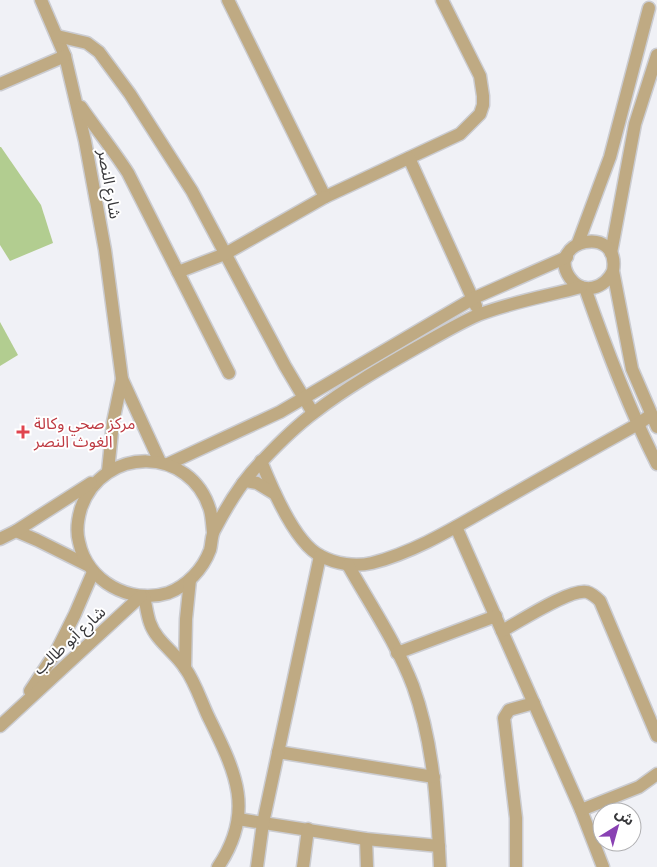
<svg xmlns="http://www.w3.org/2000/svg" width="657" height="867" font-family="Karla,'Noto Sans Arabic',sans-serif">
<style>
.green{fill:#b2cd90}
.lines{fill:none;stroke-linecap:round;stroke-linejoin:round}
.minor-casing{stroke:#cbccd1;stroke-width:15}
.minor{stroke:#bfaa83;stroke-width:12}
.health-dot{fill:#e0444e;stroke:#fff;stroke-width:2}
.labels{text-anchor:middle;stroke-width:4;stroke-linejoin:round;paint-order:stroke}
.street-label{font-size:16px;fill:#38383b;stroke:#fff}
.health-label{font-size:16px;fill:#be3a42;stroke:#fff;text-anchor:start}
</style>
<rect width="100%" height="100%" fill="#f0f1f6"/>
<g class="green">
<polygon points="0,147 1,147 41,205 53,243 10,261 0,245"/>
<polygon points="0,322 18,355 0,366"/>
</g>
<g class="lines">
<defs>
<g id="minor">
<polyline points="41,0 65,56 85,141 105,250 122,379 160,462"/>
<polyline points="228,0 325,197 460,134 480,114 483,105 483,96 480,76 442,0"/>
<polyline points="57,36 87,43 99,52 130,94 192,191 285,366 313,413"/>
<polyline points="0,84 65,56"/>
<path d="M81,107C97,130 113,150 128,173L229,373"/>
<polyline points="409,158 476,306"/>
<polyline points="578,243 610,157 649,8"/>
<polyline points="611,253 635,124 657,55"/>
<path d="M613,271C605,288 583,296 570,278C544,241 621,222 613,271L632,369L657,427"/>
<polyline points="178,272 225,254 325,197"/>
<path d="M585,288C606,348 628,407 657,464"/>
<path d="M261,461C271,486 295,544 321,556C336,564 355,567 372,563C416,552 457,526 496,504C543,477 591,450 638,424L651,415"/>
<polyline points="168,464 280,412 474,298 567,257"/>
<polyline points="108,471 113,422 122,379"/>
<polyline points="243,483 246,481 257,483 275,494"/>
<polyline points="456,527 581,810 603,867"/>
<polyline points="16,531 37,540 87,565"/>
<path d="M213,532C212,525 212,517 210,510C191,446 103,445 81,508C78,518 76,531 79,542C87,581 130,605 168,593C187,586 203,569 210,550C212,543 211,535 215,529C228,504 243,479 263,460C279,443 296,426 315,412C346,388 381,368 416,348C436,337 457,324 478,315C511,302 547,296 581,287"/>
<polyline points="0,539 16,531 91,483"/>
<path d="M348,565C370,604 397,644 413,686C434,744 437,806 440,867"/>
<path d="M144,596C146,605 147,615 150,623C156,641 175,652 185,668C195,682 201,701 208,716C235,771 256,811 218,867"/>
<path d="M502,631C519,622 570,588 587,592C593,594 596,597 600,601L657,736"/>
<polyline points="397,653 496,616"/>
<polyline points="185,668 186,619 190,580"/>
<polyline points="30,691 56,652 75,614 93,572"/>
<polyline points="0,726 141,596"/>
<polyline points="278,752 434,777"/>
<polyline points="581,810 639,787 657,774"/>
<polyline points="238,819 366,839 439,846"/>
<polyline points="366,839 367,867"/>
<polyline points="257,867 263,823 320,556"/>
<polyline points="303,867 308,829"/>
<polyline points="516,867 516,818 504,718 509,710 534,703"/>
</g>
</defs>
<use href="#minor" class="minor-casing"/>
<use href="#minor" class="minor"/>
</g>
<path class="health-dot" d="M20.5 424.5h5v5h5v5h-5v5h-5v-5h-5v-5h5z"/>
<g class="labels">
<g class="street-label">
<text transform="translate(110 184) rotate(80)" y="6">شارع النصر</text>
<text transform="translate(69 640) rotate(-43)" y="6">شارع أبو طالب</text>
</g>
<g class="health-label">
<text x="34" y="429">مركز صحي وكالة<tspan x="34" dy="18">الغوث النصر</tspan></text>
</g>
</g>
<g transform="translate(617 827) rotate(37)"><circle r="24" fill="#ffffff" stroke="#afafb1"/>
<path d="M0-4L9 19L0 12L-9 19Z" fill="#8941b3"/>
<text y="-8" font-size="14" font-weight="bold" text-anchor="middle" fill="#38383b">ش</text>
</g>
</svg>
